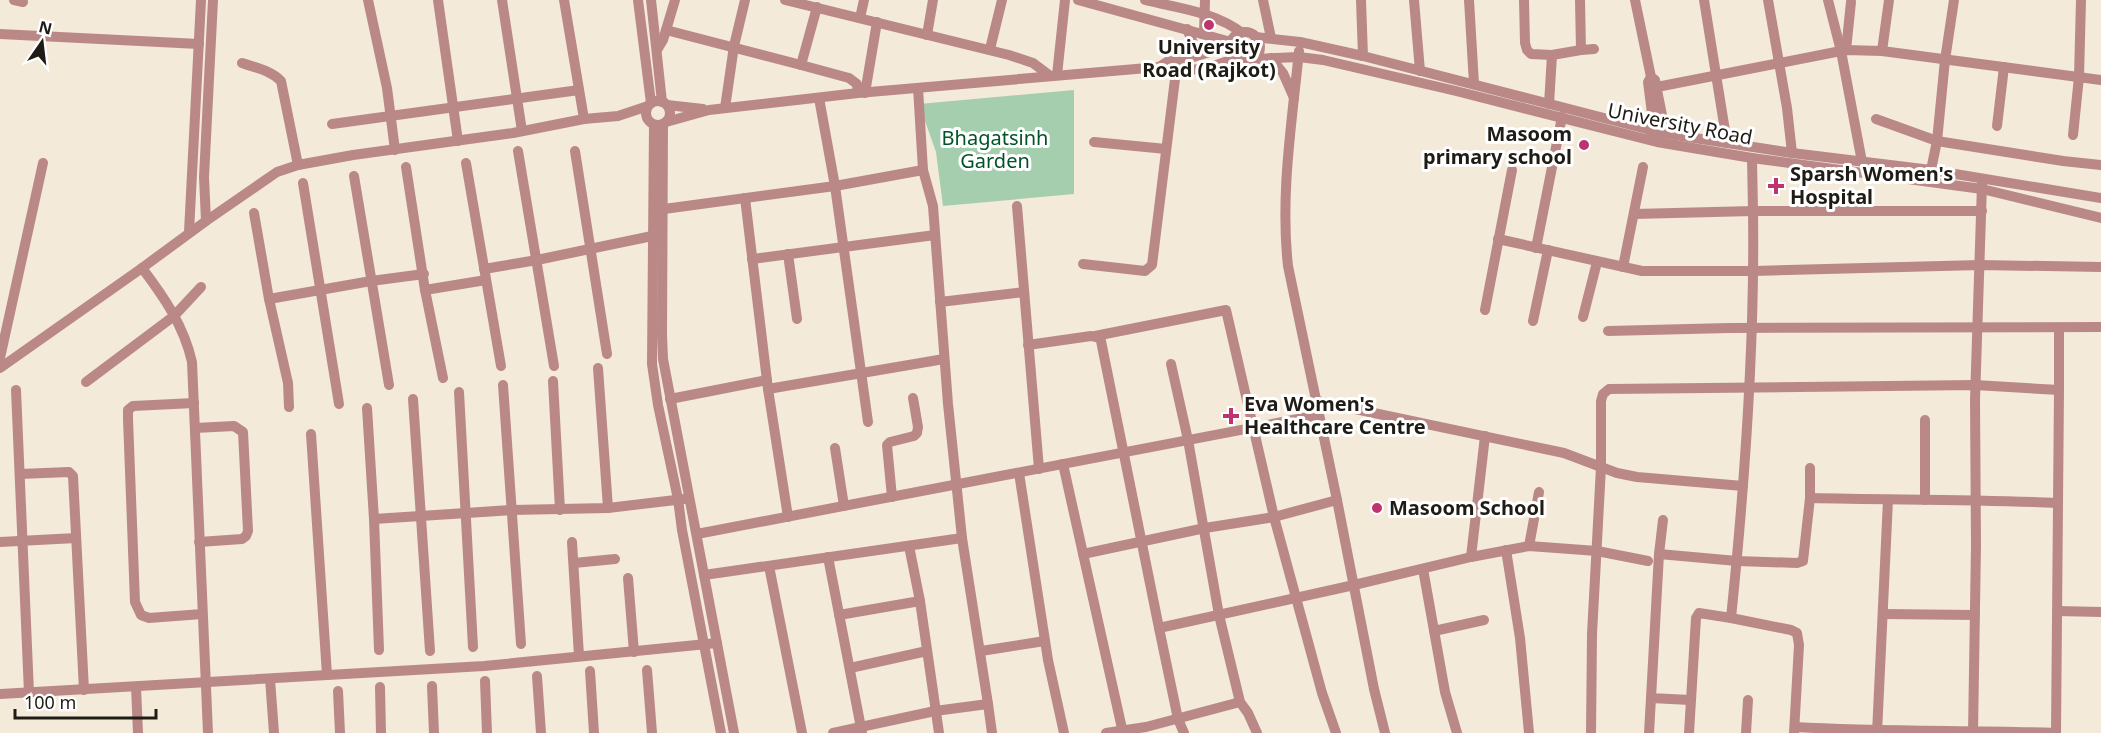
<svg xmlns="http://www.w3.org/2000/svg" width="2101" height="733" font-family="'Noto Sans',sans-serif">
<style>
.green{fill:#a4ceae}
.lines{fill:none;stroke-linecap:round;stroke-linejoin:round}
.minor{stroke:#ba8987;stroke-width:10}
.poi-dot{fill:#be346e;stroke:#fff;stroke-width:2}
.labels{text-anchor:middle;stroke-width:6;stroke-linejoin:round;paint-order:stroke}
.poi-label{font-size:20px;font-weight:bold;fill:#1f1c16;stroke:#fff;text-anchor:start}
.street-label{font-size:20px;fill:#1f1c16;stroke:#fff}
.park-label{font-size:20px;fill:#005326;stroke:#fff}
</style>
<rect width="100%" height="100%" fill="#f4eada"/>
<polygon class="green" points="1074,90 1074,194 943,206 936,152 919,104"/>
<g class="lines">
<g class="minor">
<polyline points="14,0 23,2"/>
<polyline points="368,0 387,88 395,150"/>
<polyline points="438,0 458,141"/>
<polyline points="502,0 522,131"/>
<polyline points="564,0 584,119"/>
<polyline points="638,0 651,103"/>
<polyline points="651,0 662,102"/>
<polyline points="785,0 1009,55 1033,63 1049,75"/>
<polyline points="1078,0 1231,42"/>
<path d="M1145,0C1177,8 1216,12 1242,33"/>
<polyline points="1263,0 1271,38"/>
<polyline points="1361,0 1363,56"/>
<polyline points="1414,0 1420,71"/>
<polyline points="1469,0 1474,84"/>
<polyline points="1524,0 1525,43 1527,50 1531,54 1552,55 1581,50"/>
<polyline points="1580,0 1581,50 1594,49"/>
<polyline points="1635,0 1651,77 1655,80 1662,115 1661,139"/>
<polyline points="1704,0 1727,143"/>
<polyline points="1768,0 1787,108 1792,153"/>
<polyline points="1828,0 1841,51 1862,162"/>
<polyline points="860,18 864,0"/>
<polyline points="1187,29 1193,43 1190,58"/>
<polyline points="666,30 801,65 817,7"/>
<circle cx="1245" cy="47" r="15"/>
<polyline points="1204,33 1205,0"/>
<polyline points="0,34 199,44"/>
<polyline points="927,35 933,0"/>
<polyline points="1255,37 1300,42 1363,56 1662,133 1792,153 1931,170 2101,198"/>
<polyline points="990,49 1002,0"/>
<polyline points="657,50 663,40 675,0"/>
<polyline points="1846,50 1851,2"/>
<path d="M1299,51C1292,122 1280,195 1288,266L1337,500L1374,689L1385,733"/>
<polyline points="1882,51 1889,0"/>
<polyline points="1271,58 1283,73 1294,98"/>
<polyline points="1254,59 1299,57 1323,60 1456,91 1657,142 1752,158 1982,189 2101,218"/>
<path d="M242,63C256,68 270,70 281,81L298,165"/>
<polyline points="801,65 849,78 857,84 858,93"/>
<polyline points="1159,67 1167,62 1190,58 1230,46"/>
<polyline points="1057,75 1065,0"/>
<polyline points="1651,77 1648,82 1653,121 1651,136"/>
<polyline points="1657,87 1846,50 1882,51 2101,80"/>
<polyline points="918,88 923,170"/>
<polyline points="865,93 877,22"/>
<polyline points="819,98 835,186 868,422"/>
<circle cx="658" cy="113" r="12"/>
<polyline points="1549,104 1552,55"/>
<polyline points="667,105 703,109"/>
<polyline points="725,108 734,46 745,0"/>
<polyline points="1876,119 1937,141 2063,161 2101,165"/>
<path d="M666,122L709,110L858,93L1159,67C1182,74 1212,69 1234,58"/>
<polyline points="332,124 579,90"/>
<polyline points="663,124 662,335 663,359 734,733"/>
<polyline points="654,125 652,364 658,405 678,499 682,530 721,733"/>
<polyline points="1997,126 2004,67"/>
<polyline points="2073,135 2079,77 2081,0"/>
<polyline points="1094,142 1166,149"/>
<polyline points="518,151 554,366"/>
<polyline points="575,151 607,354"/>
<polyline points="466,163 501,366"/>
<polyline points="406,167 425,290 443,378"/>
<polyline points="1931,170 1937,141 1945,60 1954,0"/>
<polyline points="354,176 389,385"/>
<polyline points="303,183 339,404"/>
<polyline points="745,198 768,389 788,517"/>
<polyline points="1017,206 1039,469"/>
<polyline points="664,209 835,186 923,170 933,206 948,404 962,538 988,704"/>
<polyline points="254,213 269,299 288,383 289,407"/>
<polyline points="1634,214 1753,211 1752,158"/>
<polyline points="206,221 204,177 213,0"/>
<polyline points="189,232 201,0"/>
<polyline points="1498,239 1642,271 1754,271 1980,265 2101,267"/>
<polyline points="1536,248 1562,117"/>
<polyline points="788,254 797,319"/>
<polyline points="752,259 935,235"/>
<polyline points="1083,264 1145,271 1152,265 1176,71"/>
<polyline points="1623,267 1643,167"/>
<path d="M142,268C164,297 184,326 192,362L208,733"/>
<polyline points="484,269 537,260 657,235"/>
<polyline points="425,290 486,280"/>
<polyline points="269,299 371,281 424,274"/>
<polyline points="940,302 1024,292"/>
<polyline points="1485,310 1512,170"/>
<polyline points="1583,317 1597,262"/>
<polyline points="1533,321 1548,250"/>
<polyline points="1608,331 1729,328 2101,327"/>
<polyline points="1095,336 1226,310 1274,517 1322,693 1336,733"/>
<polyline points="1028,345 1091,336 1099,338 1101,341 1159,628 1178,719 1184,733"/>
<polyline points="0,358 43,163"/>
<polyline points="1171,364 1188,440 1219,615 1240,702 1248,713 1257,733"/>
<polyline points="0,368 142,268 206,221 277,172 298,165 353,155 513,133 584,119 618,116 648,106"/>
<polyline points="598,368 608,508"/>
<polyline points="553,381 560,510"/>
<polyline points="86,382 174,316 201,287"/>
<polyline points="503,385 521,644"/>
<polyline points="768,389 944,359"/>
<polyline points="16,390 29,693"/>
<polyline points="459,392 473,647"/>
<polyline points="413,399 430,651"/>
<polyline points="670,399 767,380"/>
<polyline points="1317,401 1564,453 1617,473 1637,477 1743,486"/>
<polyline points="194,403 133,406 128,410 128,419 135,602 141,615 149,618 202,614"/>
<polyline points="367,408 374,519 379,650"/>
<polyline points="1925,420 1925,500"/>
<polyline points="195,428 234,426 243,432 248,531 246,536 242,539 199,542"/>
<polyline points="311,434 327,675"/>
<polyline points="835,448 844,506"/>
<polyline points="1063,464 1123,733"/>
<polyline points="1019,473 1048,660 1064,733"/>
<polyline points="20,474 69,472 73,476 84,690"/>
<polyline points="892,497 887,445 890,442 914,436 917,433 918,427 913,398"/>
<path d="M1810,498C1893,500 1975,499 2058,503"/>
<polyline points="374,519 512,510 608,508 684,499"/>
<polyline points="1663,520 1659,554 1651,698 1690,700"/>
<polyline points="697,534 1319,415"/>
<polyline points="0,542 76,538"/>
<polyline points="572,542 579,656"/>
<polyline points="909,546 920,601 939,733"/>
<polyline points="1529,546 1539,492"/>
<polyline points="1506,550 1520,638 1529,733"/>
<polyline points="1083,554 1205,528 1274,517 1337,500"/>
<polyline points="1659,554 1737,561 1797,563 1803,561 1810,498 1810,468"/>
<polyline points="828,557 862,733"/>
<polyline points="1471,557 1485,436"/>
<polyline points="574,563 615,559"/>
<polyline points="769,566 802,733"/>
<polyline points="1423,569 1445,692 1457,733"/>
<polyline points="704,575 962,538"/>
<polyline points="628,578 634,652"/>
<polyline points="2057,611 2101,612"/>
<polyline points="1883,614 1975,615"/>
<polyline points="839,615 920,601"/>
<polyline points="1731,618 1791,630 1797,633 1799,645 1794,733"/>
<polyline points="1159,628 1354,585 1471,557 1529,546 1597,551 1648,561"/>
<polyline points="1434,631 1484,620"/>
<polyline points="981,651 1045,641"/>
<polyline points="850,668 927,651"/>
<polyline points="647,670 652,733"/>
<polyline points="590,671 594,733"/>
<polyline points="537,676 541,733"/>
<polyline points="270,679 274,733"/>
<polyline points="485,681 487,733"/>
<polyline points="432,686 434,733"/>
<polyline points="136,687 138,733"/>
<polyline points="380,687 381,733"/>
<polyline points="338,691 340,733"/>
<polyline points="0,694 484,666 717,643"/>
<path d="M1795,727C1882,732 1969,730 2056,733L2059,390"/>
<polyline points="833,733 935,711 988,704 992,733"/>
<polyline points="1106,733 1146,727 1240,702"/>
<polyline points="1591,733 1592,634 1601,467 1601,401 1603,394 1609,389 1975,385 2059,390 2059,328"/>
<polyline points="1649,733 1651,698"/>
<path d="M1689,733L1696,618L1699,613L1731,618C1745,482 1755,347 1753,211H1982"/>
<polyline points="1746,733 1748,700"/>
<polyline points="1877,733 1888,500"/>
<polyline points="1973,733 1976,545 1975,400 1982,184"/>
</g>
</g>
<g class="poi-dot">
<circle cx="1209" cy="25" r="6"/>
<circle cx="1584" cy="145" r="6"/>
<path d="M1773 177h6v6h6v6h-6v6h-6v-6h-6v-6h6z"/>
<path d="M1228 407h6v6h6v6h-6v6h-6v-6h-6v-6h6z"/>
<circle cx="1377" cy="508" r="6"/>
</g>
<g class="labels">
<g class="poi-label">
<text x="1209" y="54" text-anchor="middle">University<tspan x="1209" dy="23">Road (Rajkot)</tspan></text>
<text x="1572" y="141" text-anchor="end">Masoom<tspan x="1572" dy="23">primary school</tspan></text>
<text x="1790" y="181">Sparsh Women's<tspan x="1790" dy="23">Hospital</tspan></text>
<text x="1244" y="411">Eva Women's<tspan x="1244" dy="23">Healthcare Centre</tspan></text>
<text x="1389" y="515">Masoom School</text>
</g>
<g class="street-label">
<text transform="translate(1680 124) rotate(11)" y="7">University Road</text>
</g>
<g class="park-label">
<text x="995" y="145">Bhagatsinh<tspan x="995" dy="23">Garden</tspan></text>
</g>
</g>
<g transform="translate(42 42) rotate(14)" stroke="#ffffff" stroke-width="4.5" paint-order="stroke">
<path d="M0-4.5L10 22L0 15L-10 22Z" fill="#1f1c16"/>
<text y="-9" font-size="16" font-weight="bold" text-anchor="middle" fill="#1f1c16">N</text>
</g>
<path d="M15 709v9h141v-9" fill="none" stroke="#1f1c16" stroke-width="3"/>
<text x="24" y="709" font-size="18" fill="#1f1c16" stroke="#ffffff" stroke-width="4.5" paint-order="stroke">100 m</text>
</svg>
